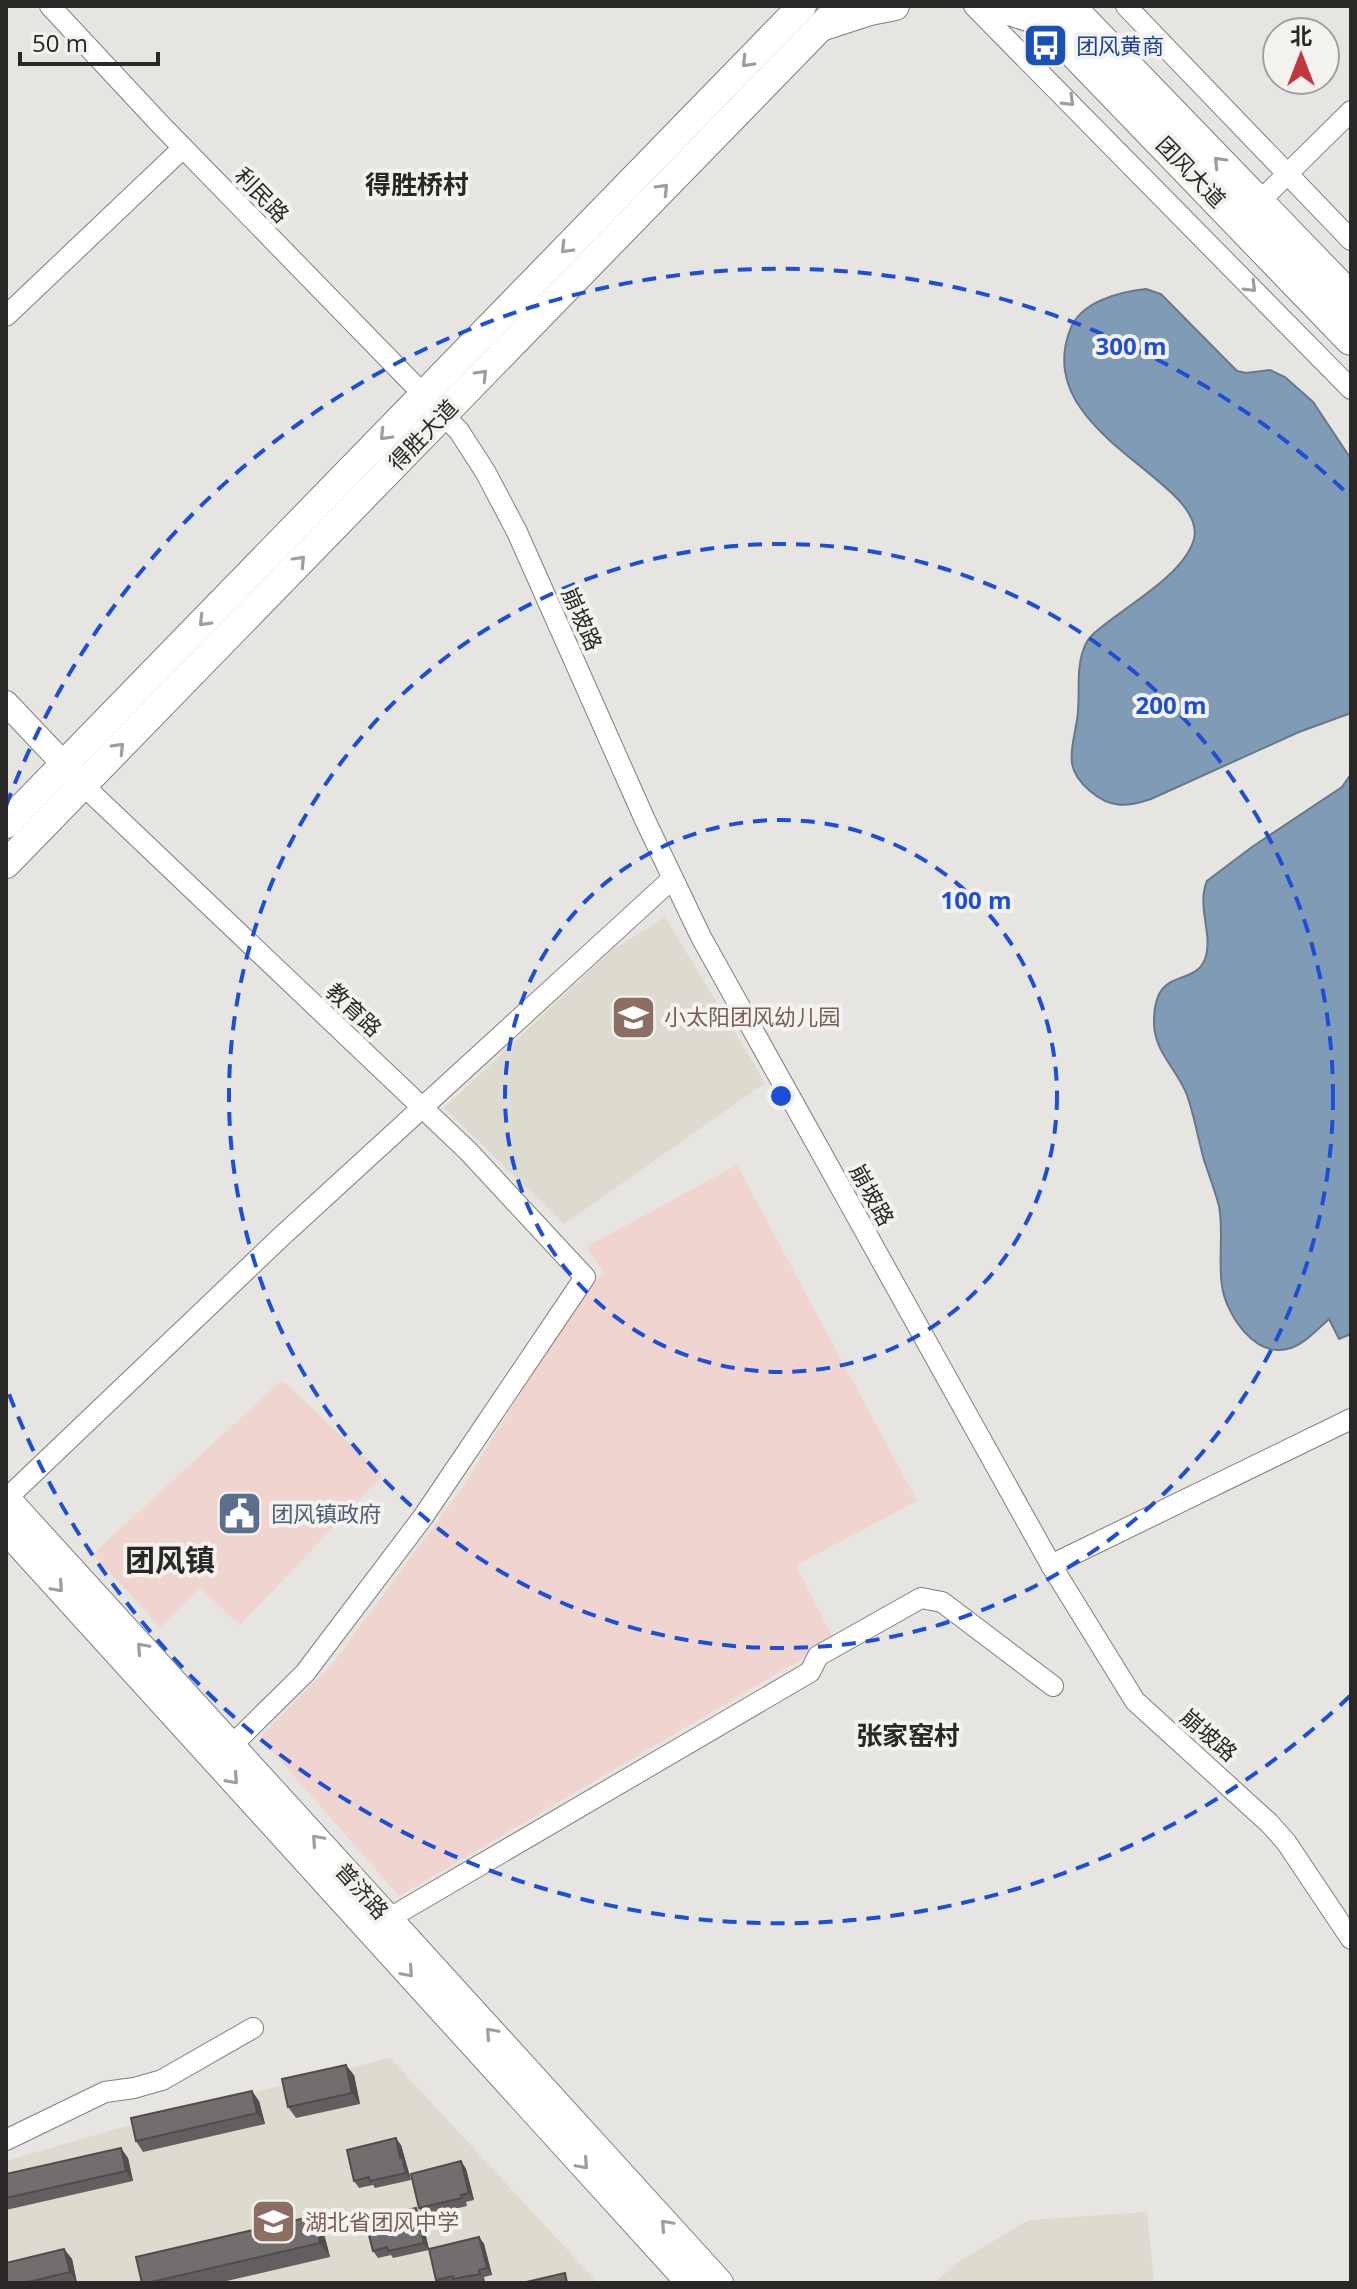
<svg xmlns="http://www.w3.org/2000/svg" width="1357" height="2289" font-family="'Open Sans','Noto Sans SC',sans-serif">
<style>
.commercial{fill:#efd4d0}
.built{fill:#dddad0}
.water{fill:#809bb5;stroke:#66788a;stroke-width:2}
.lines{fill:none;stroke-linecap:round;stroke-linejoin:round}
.minor-casing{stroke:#807f7b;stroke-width:22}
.tertiary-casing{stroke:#807f7b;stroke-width:26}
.secondary-casing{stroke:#807f7b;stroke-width:30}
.primary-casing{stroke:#807f7b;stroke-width:34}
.minor{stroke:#fff;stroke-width:20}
.tertiary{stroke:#fff;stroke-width:24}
.secondary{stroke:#fff;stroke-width:28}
.primary{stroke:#fff;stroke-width:32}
.wall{fill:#625f5e}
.shaded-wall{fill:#504d4c}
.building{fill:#726e6d;stroke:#504d4c;stroke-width:2}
.oneway{stroke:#9f9e9e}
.ring{fill:none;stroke:#1d4ed8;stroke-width:4;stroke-dasharray:14 10}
.labels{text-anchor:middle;stroke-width:8;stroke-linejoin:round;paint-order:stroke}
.transit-label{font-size:22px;fill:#164399;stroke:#f3f2ef;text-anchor:start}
.street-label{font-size:22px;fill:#292827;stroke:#f3f2ef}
.education-label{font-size:22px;fill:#785e54;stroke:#f3f2ef;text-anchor:start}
.service-label{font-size:22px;fill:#4e5e75;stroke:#f3f2ef;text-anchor:start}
.quarter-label{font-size:26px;font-weight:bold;fill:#292827;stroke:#f3f2ef}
.district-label{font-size:30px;font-weight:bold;fill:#292827;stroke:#f3f2ef}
.centre{fill:#1d4ed8;stroke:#f3f2ef;stroke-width:4}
.ring-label{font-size:24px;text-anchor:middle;font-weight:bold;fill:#1d4ed8;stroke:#f3f2ef;stroke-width:8;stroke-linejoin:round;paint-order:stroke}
</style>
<rect width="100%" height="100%" fill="#e6e5e1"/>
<g class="commercial">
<polygon points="737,1165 917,1501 796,1565 834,1640 399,1896 260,1737 334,1662 462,1488 586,1287 604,1273 586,1247"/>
<polygon points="282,1380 383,1475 240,1625 200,1588 160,1627 93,1554"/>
</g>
<g class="built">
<polygon points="665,917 765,1083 564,1224 444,1108 612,950"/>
<polygon points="390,2058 598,2283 6,2283 6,2161 147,2120"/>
<polygon points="1147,2212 1154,2283 934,2283 958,2262 1029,2220"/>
</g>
<g class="water">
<path d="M1146,289L1161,294L1237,371L1246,373L1270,370L1285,377L1313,402L1351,459V713L1299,732L1151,799C1127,807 1111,809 1090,791C1063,768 1072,751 1077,720C1081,696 1075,671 1084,648C1088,636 1099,629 1108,622C1135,601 1185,572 1194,539C1208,480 1030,434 1070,330C1080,302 1118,292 1146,289Z"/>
<path d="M1351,774V1334L1339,1339L1329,1319C1318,1329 1305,1343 1291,1348C1255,1360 1226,1314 1222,1286C1218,1259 1224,1232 1219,1206C1215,1191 1209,1175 1204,1160C1198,1138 1194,1115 1187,1095C1177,1069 1155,1053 1154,1024C1153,964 1193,989 1205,959C1214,936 1196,907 1207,881L1252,847L1342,787Z"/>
</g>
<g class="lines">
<defs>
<g id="minor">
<polyline points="50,6 160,124 459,431 486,473 517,532 645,820 701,937 1051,1565 1135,1701 1269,1823 1286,1842 1351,1939"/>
<polyline points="974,6 1351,389"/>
<polyline points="1126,6 1351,240"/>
<polyline points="1258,203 1351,111"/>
<polyline points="6,316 183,148"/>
<polyline points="83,785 468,1151 585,1277 423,1517 305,1673 231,1746"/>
<polyline points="6,1499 283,1235 672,879"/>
<polyline points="1051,1565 1351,1419"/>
<polyline points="388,1919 810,1672 818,1656 921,1598 942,1602 1053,1686"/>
<polyline points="6,2140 105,2092 134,2088 162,2080 253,2028"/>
</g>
<polyline id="tertiary" points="6,703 76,777"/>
<g id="secondary">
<polyline points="982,6 1013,12 1048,24"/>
<polyline points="824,26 870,11 895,6"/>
<polyline points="6,824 802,6"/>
<polyline points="6,864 841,6"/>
<polyline points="6,1499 719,2283"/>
<polyline points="6,1529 691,2283"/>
</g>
<g id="primary">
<polyline points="1030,6 1351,339"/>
<polyline points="1068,6 1351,299"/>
</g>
</defs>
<use href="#minor" class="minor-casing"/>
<use href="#tertiary" class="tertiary-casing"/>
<use href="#secondary" class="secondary-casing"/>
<use href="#primary" class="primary-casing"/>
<use href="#minor" class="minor"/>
<use href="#tertiary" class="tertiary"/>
<use href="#secondary" class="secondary"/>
<use href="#primary" class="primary"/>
</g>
<g class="wall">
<polygon points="354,2075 360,2104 296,2118 288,2107"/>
<polygon points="259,2101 265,2124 143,2152 136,2141"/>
<polygon points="401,2145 411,2180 375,2188 373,2185 359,2188 354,2181"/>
<polygon points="128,2158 133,2181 6,2210 6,2174"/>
<polygon points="461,2161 466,2169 474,2200 466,2202 467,2206 424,2216 419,2208"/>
<polygon points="416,2208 421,2215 429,2249 479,2237 484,2244 492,2275 484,2277 485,2281 475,2283 438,2283 436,2280 429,2250 393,2258 391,2255 378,2258 373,2251"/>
<polygon points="323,2230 330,2257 218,2283 142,2283"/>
<polygon points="64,2249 72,2259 77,2283 6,2283"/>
</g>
<g class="shaded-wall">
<polygon points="346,2065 354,2075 360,2104 352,2093"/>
<polygon points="252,2091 259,2101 265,2124 257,2113"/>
<polygon points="396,2138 401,2145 411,2180 406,2173 400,2158"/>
<polygon points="121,2148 128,2158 133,2181 126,2171"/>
<polygon points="461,2161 466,2169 474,2200 469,2193"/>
<polygon points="416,2208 421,2215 429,2250 424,2243"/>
<polygon points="314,2216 323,2230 330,2257 320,2243"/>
<polygon points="479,2237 484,2244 492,2275 487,2268"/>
<polygon points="64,2249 72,2259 77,2283 70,2272"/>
</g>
<g class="building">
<polygon points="346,2065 352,2093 288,2107 282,2079"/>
<polygon points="252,2091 257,2113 136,2141 131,2118"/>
<polygon points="396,2138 400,2158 402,2157 406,2173 370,2181 369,2177 354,2181 347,2150"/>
<polygon points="121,2148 126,2171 6,2198 6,2174"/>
<polygon points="461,2161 469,2193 461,2195 462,2198 419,2208 411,2174"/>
<polygon points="416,2208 424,2243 388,2251 387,2247 373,2251 365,2220"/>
<polygon points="314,2216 320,2243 147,2283 142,2283 136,2257"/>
<polygon points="479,2237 487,2268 479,2270 480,2274 453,2279 453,2276 436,2280 429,2249"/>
<polygon points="64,2249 70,2272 24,2283 6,2283 6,2263"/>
<polygon points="565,2273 567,2283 522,2283"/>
</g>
<defs><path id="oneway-chevron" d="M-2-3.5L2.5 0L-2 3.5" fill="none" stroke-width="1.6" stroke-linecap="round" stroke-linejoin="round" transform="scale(2)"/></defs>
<g class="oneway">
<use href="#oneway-chevron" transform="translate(747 62) rotate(134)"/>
<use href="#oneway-chevron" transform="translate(1069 101) rotate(45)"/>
<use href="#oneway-chevron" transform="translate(1219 162) rotate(-134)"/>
<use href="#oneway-chevron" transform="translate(663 189) rotate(-46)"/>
<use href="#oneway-chevron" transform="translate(566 248) rotate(134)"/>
<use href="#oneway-chevron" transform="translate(1251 287) rotate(45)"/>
<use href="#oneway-chevron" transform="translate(482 375) rotate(-46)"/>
<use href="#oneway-chevron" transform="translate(385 435) rotate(134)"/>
<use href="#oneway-chevron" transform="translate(300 561) rotate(-46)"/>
<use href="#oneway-chevron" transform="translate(204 621) rotate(134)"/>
<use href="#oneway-chevron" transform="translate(119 748) rotate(-46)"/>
<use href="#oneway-chevron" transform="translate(58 1587) rotate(48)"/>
<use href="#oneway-chevron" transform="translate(142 1648) rotate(-132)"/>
<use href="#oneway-chevron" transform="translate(233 1779) rotate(48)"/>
<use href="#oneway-chevron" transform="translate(317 1840) rotate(-132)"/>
<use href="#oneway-chevron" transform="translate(408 1972) rotate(48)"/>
<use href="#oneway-chevron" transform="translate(491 2033) rotate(-132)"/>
<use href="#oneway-chevron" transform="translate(583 2164) rotate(48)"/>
<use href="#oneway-chevron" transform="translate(666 2225) rotate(-132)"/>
</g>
<g class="ring">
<circle cx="781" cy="1096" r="276"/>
<circle cx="781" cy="1096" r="552"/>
<path d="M1350 1696A827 827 0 0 1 6 1386M6 806A827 827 0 0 1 1350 496"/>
</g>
<defs>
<symbol id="bus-square" viewBox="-11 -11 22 22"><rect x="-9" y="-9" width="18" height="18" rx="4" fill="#1a4fb4" stroke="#f3f2ef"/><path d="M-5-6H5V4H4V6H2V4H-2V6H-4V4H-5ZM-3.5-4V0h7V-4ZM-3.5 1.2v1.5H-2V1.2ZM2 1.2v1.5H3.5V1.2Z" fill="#fff"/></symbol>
<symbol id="school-square" viewBox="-11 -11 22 22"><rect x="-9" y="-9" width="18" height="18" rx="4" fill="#8d6e63" stroke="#f3f2ef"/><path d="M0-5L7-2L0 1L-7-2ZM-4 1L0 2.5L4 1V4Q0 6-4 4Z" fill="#fff"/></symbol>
<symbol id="civic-square" viewBox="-11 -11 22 22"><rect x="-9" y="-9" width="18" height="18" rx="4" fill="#5c6f8a" stroke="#f3f2ef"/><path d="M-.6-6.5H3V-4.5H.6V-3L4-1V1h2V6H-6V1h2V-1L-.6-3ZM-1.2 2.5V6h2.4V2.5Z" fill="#fff"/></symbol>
</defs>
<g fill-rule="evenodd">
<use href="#bus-square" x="1020" y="20" width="51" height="51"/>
<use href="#school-square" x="608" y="992" width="51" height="51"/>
<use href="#civic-square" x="214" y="1488" width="51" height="51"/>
<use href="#school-square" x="248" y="2196" width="51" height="51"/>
</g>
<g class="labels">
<g class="transit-label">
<text x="1076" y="54">团风黄商</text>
</g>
<g class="street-label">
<text transform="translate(1191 172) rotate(46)" y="8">团风大道</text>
<text transform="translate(262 195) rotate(46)" y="8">利民路</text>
<text transform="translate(423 435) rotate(-46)" y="8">得胜大道</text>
<text transform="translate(582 619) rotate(66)" y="8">崩坡路</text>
<text transform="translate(354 1010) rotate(43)" y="8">教育路</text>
<text transform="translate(872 1195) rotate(61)" y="8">崩坡路</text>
<text transform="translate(1209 1735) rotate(41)" y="8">崩坡路</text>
<text transform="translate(362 1891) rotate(48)" y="8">普济路</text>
</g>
<g class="education-label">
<text x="664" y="1025">小太阳团风幼儿园</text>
<text x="305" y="2230">湖北省团风中学</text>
</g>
<g class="service-label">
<text x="271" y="1522">团风镇政府</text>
</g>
<g class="quarter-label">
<text x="417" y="194">得胜桥村</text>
<text x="908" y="1745">张家窑村</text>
</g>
<g class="district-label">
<text x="170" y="1571">团风镇</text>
</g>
</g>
<circle cx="781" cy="1096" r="12" class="centre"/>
<g class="ring-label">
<text x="1131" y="355">300 m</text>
<text x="1171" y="714">200 m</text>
<text x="976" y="909">100 m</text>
</g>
<rect width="1357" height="2289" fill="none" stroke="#292827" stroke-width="16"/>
<g transform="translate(1301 56)"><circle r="38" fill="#f3f2ef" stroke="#a2a19f" stroke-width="2"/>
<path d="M0-6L14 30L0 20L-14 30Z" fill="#c5353c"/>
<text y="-12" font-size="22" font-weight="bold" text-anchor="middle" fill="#292827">北</text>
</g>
<path d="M20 52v12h138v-12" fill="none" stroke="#292827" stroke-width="4"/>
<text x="32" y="52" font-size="24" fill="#292827" stroke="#f3f2ef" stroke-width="6" paint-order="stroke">50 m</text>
</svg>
